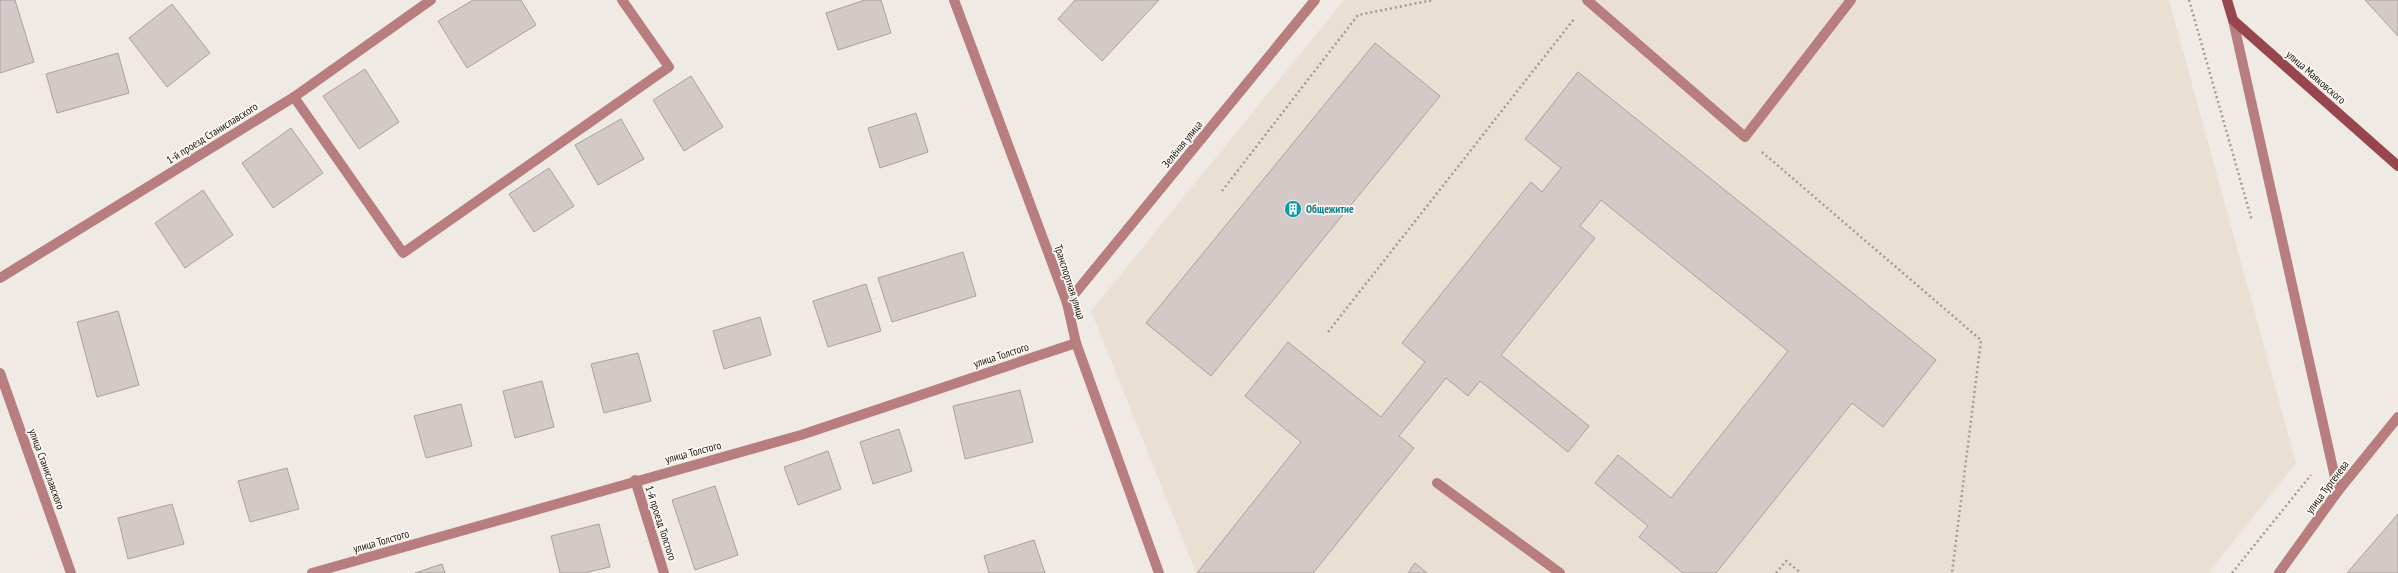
<svg xmlns="http://www.w3.org/2000/svg" width="2398" height="573" font-family="'PT Sans Narrow',sans-serif">
<style>
.built{fill:#eadfd3}
.building{fill:#d3cac8;stroke:#a9a19f}
.lines{fill:none;stroke-linecap:round;stroke-linejoin:round}
.path{stroke:#a09c97;stroke-width:2.5;stroke-dasharray:2 3;stroke-linecap:butt}
.lane{stroke:#b77d7f;stroke-width:10}
.street{stroke:#b77d7f;stroke-width:10}
.secondary{stroke:#98464d;stroke-width:10}
.labels{text-anchor:middle;stroke-width:3.5;stroke-linejoin:round;paint-order:stroke}
.street-label{font-size:11px;fill:#171513;stroke:#fdf7f2}
.culture-label{font-size:11px;font-weight:bold;fill:#0d838f;stroke:#fdf7f2;text-anchor:start}
</style>
<rect width="100%" height="100%" fill="#f0eae4"/>
<polygon class="built" points="1344,0 2169,0 2296,463 2208,573 1196,573 1091,311"/>
<g class="building">
<polygon points="0,0 15,0 34,62 0,73"/>
<polygon points="473,0 521,0 536,25 467,68 438,21"/>
<polygon points="865,0 881,0 891,33 838,50 826,13"/>
<polygon points="1075,0 1159,0 1102,61 1058,19"/>
<polygon points="2365,0 2398,0 2398,36"/>
<polygon points="172,4 210,53 167,87 129,38"/>
<polygon points="1375,43 1440,96 1211,376 1146,323"/>
<polygon points="118,53 129,93 57,113 46,74"/>
<polygon points="365,69 399,122 359,149 323,96"/>
<polygon points="1578,72 1936,360 1883,427 1852,403 1716,573 1683,573 1639,537 1648,526 1595,483 1618,455 1671,498 1788,351 1601,200 1580,226 1595,238 1501,355 1589,426 1568,452 1480,381 1468,396 1446,378 1399,436 1414,448 1313,573 1197,573 1301,442 1245,396 1288,342 1381,417 1425,362 1402,343 1531,182 1542,192 1561,168 1525,139"/>
<polygon points="691,76 723,127 684,151 653,100"/>
<polygon points="916,113 928,152 880,168 868,128"/>
<polygon points="621,119 644,159 598,185 575,145"/>
<polygon points="291,128 323,173 273,208 242,163"/>
<polygon points="549,168 574,206 534,232 509,194"/>
<polygon points="203,190 233,235 185,268 155,223"/>
<polygon points="963,252 976,296 892,322 878,278"/>
<polygon points="866,284 881,331 828,347 813,301"/>
<polygon points="118,311 139,385 97,397 77,322"/>
<polygon points="760,317 771,355 724,369 713,331"/>
<polygon points="638,353 651,401 604,413 591,364"/>
<polygon points="542,381 554,427 515,438 503,391"/>
<polygon points="1020,390 1033,442 965,459 953,406"/>
<polygon points="461,404 472,446 426,458 414,416"/>
<polygon points="899,429 912,471 873,484 860,442"/>
<polygon points="828,451 841,489 798,505 784,467"/>
<polygon points="287,468 299,509 250,522 238,481"/>
<polygon points="715,486 738,555 695,570 672,500"/>
<polygon points="172,504 184,544 128,559 118,518"/>
<polygon points="2398,514 2398,573 2347,573"/>
<polygon points="599,524 610,567 584,573 560,573 551,536"/>
<polygon points="1034,540 1045,573 989,573 984,556"/>
<polygon points="1415,563 1427,573 1408,573"/>
<polygon points="442,564 445,573 415,573"/>
</g>
<g class="lines">
<g class="path">
<polyline points="2189,0 2252,221"/>
<polyline points="1762,152 1981,340 1952,573"/>
<polyline points="1222,191 1358,15 1433,0"/>
<polyline points="1328,332 1574,19"/>
<polyline points="1776,573 1786,561 1801,573"/>
<polyline points="2232,573 2311,475"/>
</g>
<g class="lane">
<polyline points="1587,0 1745,137 1851,0"/>
<polyline points="2233,20 2338,491"/>
<polyline points="294,97 403,253 669,67 622,0"/>
<polyline points="1437,483 1560,573"/>
</g>
<g class="street">
<polyline points="954,0 1067,303 1076,343 1159,573"/>
<polyline points="0,278 294,97 431,0"/>
<polyline points="1067,303 1315,0"/>
<polyline points="0,373 71,573"/>
<polyline points="635,480 664,573"/>
<polyline points="312,573 801,435 1076,343"/>
<polyline points="2279,573 2338,491 2398,417"/>
</g>
<polyline class="secondary" points="2227,0 2233,20 2398,166"/>
</g>
<defs>
<symbol id="building-disc" viewBox="-11 -11 22 22"><circle r="9.5" fill="#0f9aa8" stroke="#fdf7f2"/><path d="M-4-6H4V6H1V3H-1V6H-4ZM-2.5-4.3h1.7v1.8h-1.7ZM.8-4.3h1.7v1.8H.8ZM-2.5-1h1.7V.8h-1.7ZM.8-1h1.7V.8H.8Z" fill="#fff"/></symbol>
</defs>
<g fill-rule="evenodd">
<use href="#building-disc" x="1283" y="199" width="20" height="20"/>
</g>
<g class="labels">
<g class="street-label">
<text transform="translate(2316 77) rotate(41)" y="4">улица Маяковского</text>
<text transform="translate(212 133) rotate(-32)" y="4">1-й проезд Станиславского</text>
<text transform="translate(1182 144) rotate(-51)" y="4">Зелёная улица</text>
<text transform="translate(1070 282) rotate(72)" y="4">Транспортная улица</text>
<text transform="translate(1001 355) rotate(-18)" y="4">улица Толстого</text>
<text transform="translate(693 452) rotate(-15)" y="4">улица Толстого</text>
<text transform="translate(47 469) rotate(70)" y="4">улица Станиславского</text>
<text transform="translate(2327 487) rotate(-53)" y="4">улица Тургенева</text>
<text transform="translate(661 523) rotate(72)" y="4">1-й проезд Толстого</text>
<text transform="translate(381 541) rotate(-16)" y="4">улица Толстого</text>
</g>
<g class="culture-label">
<text x="1306" y="213">Общежитие</text>
</g>
</g>
</svg>
